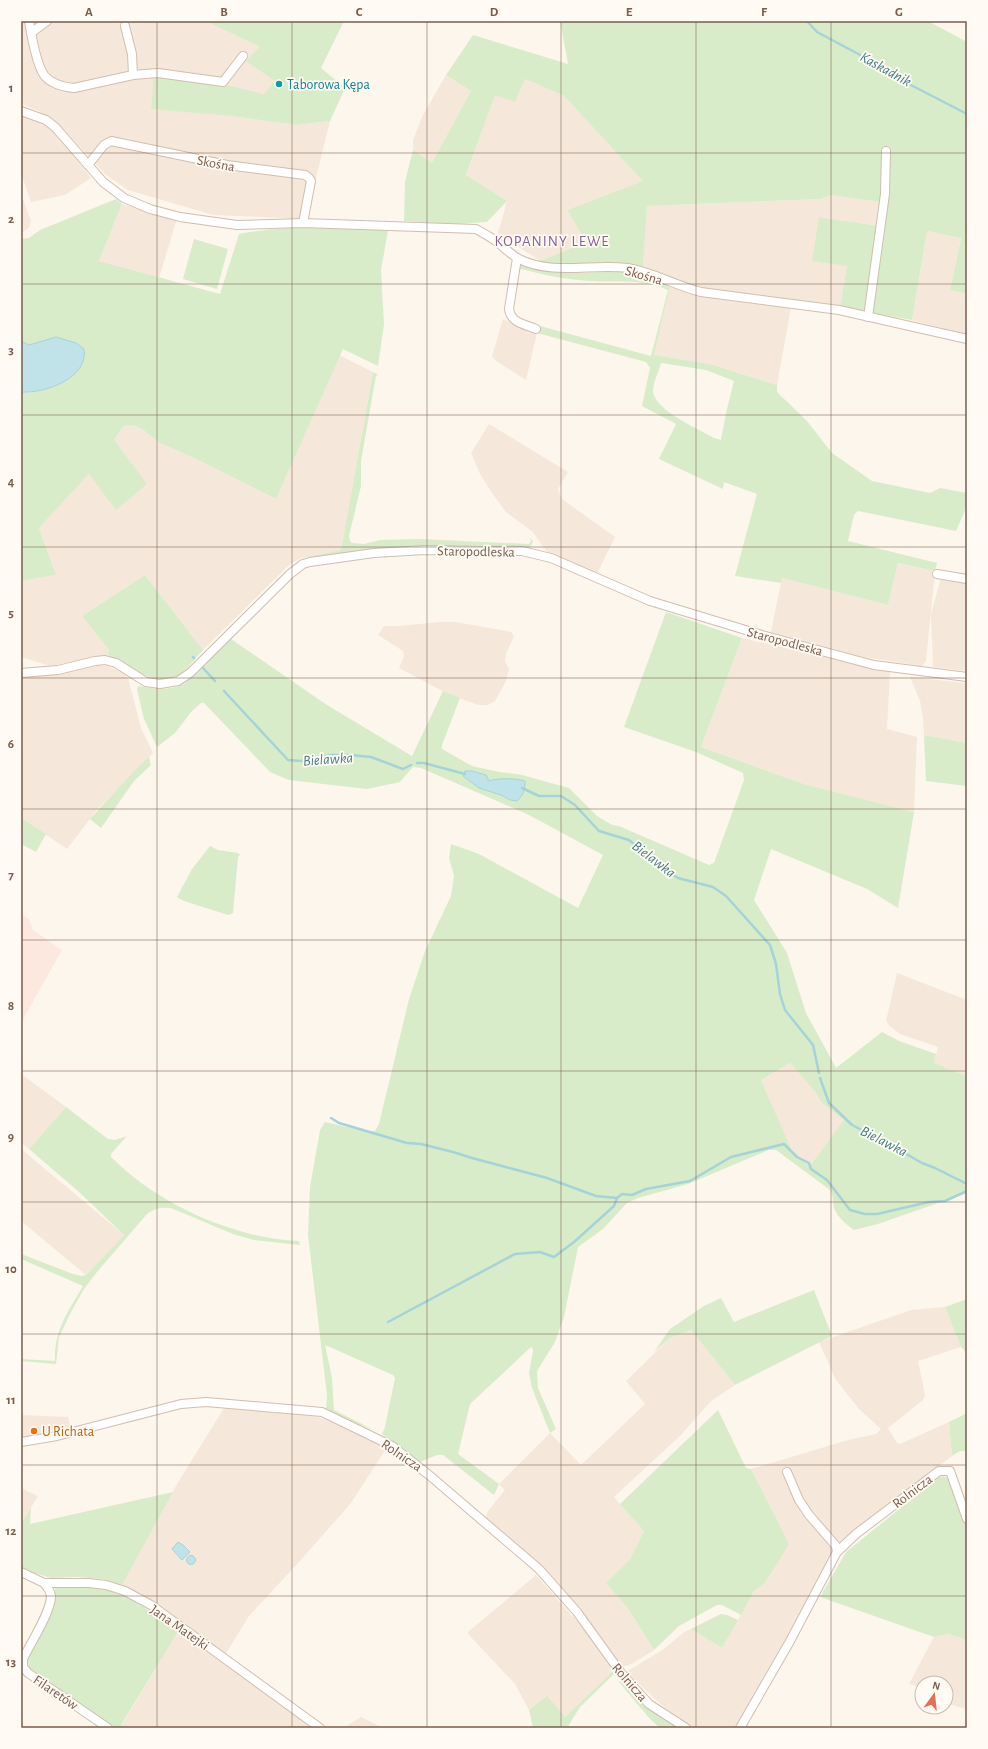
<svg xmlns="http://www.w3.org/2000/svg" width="988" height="1749" font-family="'Alegreya Sans',sans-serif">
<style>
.residential{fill:#f5e8da}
.commercial{fill:#fde8e0}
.green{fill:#d8ecc9;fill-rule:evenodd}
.water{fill:#bfe3e8;stroke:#a5d3da}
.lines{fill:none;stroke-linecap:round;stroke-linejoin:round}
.stream{stroke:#a5d3da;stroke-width:2.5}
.minor-casing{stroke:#d1beb0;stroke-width:10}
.minor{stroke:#fff;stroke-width:8}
.grid{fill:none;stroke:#7a5c4d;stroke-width:1;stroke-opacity:0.55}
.culture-dot{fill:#0f9aa8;stroke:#fffaf3;stroke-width:1.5}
.food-dot{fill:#e8710a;stroke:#fffaf3;stroke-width:1.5}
.labels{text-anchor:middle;stroke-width:3.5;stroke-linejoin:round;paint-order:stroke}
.culture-label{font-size:14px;fill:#0d838f;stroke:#fffaf3;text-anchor:start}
.street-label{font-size:14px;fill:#7a5c4d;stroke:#fffaf3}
.food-label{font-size:14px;fill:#c56008;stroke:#fffaf3;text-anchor:start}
.water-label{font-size:15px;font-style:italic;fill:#437c86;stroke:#fffaf3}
.neighbourhood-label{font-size:15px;letter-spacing:1px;fill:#846695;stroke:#fffaf3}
.neatline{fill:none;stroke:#7a5c4d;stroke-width:1.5}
.grid-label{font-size:13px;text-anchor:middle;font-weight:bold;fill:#7a5c4d}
</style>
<rect width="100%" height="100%" fill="#fdf6ec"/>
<g class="residential">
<polygon points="21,21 205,21 260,47 276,81 264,94 224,84 231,116 296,125 330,121 306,219 213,215 128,190 105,174 64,130 39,111 21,104"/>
<polygon points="446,75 471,91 432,164 413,150 413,140 423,115"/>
<polygon points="525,79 564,96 644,181 567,210 586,242 540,261 498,233 507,201 466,176 495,94"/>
<polygon points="21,116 44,124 51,128 61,139 91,178 65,195 31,202 21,173"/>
<polygon points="21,194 31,221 29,228 21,233"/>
<polygon points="830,195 882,202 880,226 819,217 847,266 840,307 699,288 643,268 647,206 821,199"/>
<polygon points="122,204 177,219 159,278 99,261"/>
<polygon points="927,231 961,237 950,290 967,294 967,335 912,320"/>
<polygon points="670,287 718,299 791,308 777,385 710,364 654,355"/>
<polygon points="503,319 537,333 526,380 496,361 492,356"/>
<polygon points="339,355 373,372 341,550 301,558 290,564 203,650 145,575 82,616 109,650 108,655 50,666 21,657 21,581 56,575 39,528 89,474 122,426 133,425 142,429 160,443 194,458 276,499"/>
<polygon points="489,424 568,472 558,489 562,499 615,537 597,574 547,552 533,532 506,512 492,493 480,474 471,453"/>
<polygon points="898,563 935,571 926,661 922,666 864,657 771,632 782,578 888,605"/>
<polygon points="944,578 967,581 967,671 933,667 931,614 940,581"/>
<polygon points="439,622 456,622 511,632 514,636 506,654 505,661 509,669 506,681 495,701 488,705 478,705 448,694 399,668 404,656 403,651 378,635 384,626 399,626"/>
<polygon points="742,638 890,672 887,729 917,737 914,812 804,784 701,747"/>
<polygon points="97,665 107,666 123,673 128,678 141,728 153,753 96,811 67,849 21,818 21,677 46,675"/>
<polygon points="910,677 966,683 967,743 924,735 923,718 920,701"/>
<polygon points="897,973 967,1000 967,1076 934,1063 938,1047 900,1034 890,1026 886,1021"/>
<polygon points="790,1063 817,1094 821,1102 845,1120 810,1166 792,1152 761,1080"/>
<polygon points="21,1074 66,1107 29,1149 21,1142"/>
<polygon points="21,1149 124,1235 86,1275 21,1221"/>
<polygon points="945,1307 961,1347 918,1361 925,1395 923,1400 888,1428 897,1443 900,1444 949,1422 952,1456 841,1541 735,1728 695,1728 685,1722 666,1709 626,1672 664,1649 684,1632 691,1629 722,1648 754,1591 764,1584 788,1541 751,1469 848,1440 876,1434 881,1429 859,1409 836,1380 819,1342 911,1310"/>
<polygon points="691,1330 735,1385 711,1401 681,1435 614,1497 644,1531 630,1559 606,1583 629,1610 654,1650 632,1664 622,1667 598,1635 537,1562 486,1518 487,1512 505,1490 499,1484 550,1433 581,1465 645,1404 626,1381 670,1338"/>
<polygon points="224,1408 318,1417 354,1431 386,1449 351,1503 300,1561 249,1616 225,1655 151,1601 122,1585 177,1484"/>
<polygon points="21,1415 68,1417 71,1429 40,1436 21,1437"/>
<polygon points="21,1488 38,1496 21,1524"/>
<polygon points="536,1575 582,1627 614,1670 565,1717 547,1697 529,1710 515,1684 469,1635 468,1632"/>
<polygon points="178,1632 278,1702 312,1728 124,1728 121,1726"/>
<polygon points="948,1634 967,1640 967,1709 948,1704 946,1699 946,1683 922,1683 922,1688 909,1684 934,1637"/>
<polygon points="361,1717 383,1728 343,1728"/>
</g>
<polygon class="commercial" points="21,914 29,919 33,930 62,950 21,1023"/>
<g class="green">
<polygon points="205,21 344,21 321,68 345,88 330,121 296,125 231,116 151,109 154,76 224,84 264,94 275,81 246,61 260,47"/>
<polygon points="560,21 928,21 967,42 967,294 950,290 961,238 927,231 912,320 840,307 847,266 812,261 819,217 880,226 881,202 830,195 821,199 647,206 643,268 572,266 543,263 540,261 586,242 567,210 643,181 564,96 525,79 515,102 495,95 466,175 507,201 487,222 455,224 404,221 405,182 413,150 432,163 471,91 446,75 473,35 568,64"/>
<path d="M116,199L122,204L99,261L220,294L239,234C288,225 338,226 388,231L381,270L384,324L378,366L343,349L276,499L194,458L160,443L142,429L133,425L123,426L114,440L147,484L116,510L89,474L39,528L56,575L21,581V392L30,393L76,343L56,337L29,345L21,341V239L29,238L40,230Z"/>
<polygon points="194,239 228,249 217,289 183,279"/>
<path d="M521,263L553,271L576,273L629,271L655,279L670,287L654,355L710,364L777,385V392L807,421L832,453L872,481L930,493L940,488L967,493V506L956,531L858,511L854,515L848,541L937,563L935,571L898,563L888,605L782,578L781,583L735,576L757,494L724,482L723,489L659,459L676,424L642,406L650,368L646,362L537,333L540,326L651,356L668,290C640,278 621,283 592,281C567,280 545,275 521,269L519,272ZM661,363L706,370L734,381L726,413L721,440L714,438C699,429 651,409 653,389C654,381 659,371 661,363Z"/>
<polygon points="373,372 378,375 376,376 361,461 361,486 349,536 350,541 352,543 364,544 380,540 420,539 529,544 531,541 530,538 533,541 531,546 528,548 478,545 397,547 301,558 341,550"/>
<path d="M145,575L203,650C196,657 190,666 182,673C159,691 129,666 108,655L109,650L82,616Z"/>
<path d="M666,612L742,638L701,747L804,784L914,812L898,908L867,889L771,849L754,900L787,953L806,1013L836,1068L882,1032L899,1041L936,1054L934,1063L967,1076V1193L878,1224L854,1230C847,1225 837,1217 834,1208C832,1201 834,1196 830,1190L776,1150H769L688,1184L638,1198L627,1203L603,1229L578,1247L564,1317L555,1342L537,1371L538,1388L556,1429L550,1433L532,1388L529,1373L533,1351L532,1347L530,1348L470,1404L458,1454L499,1484L494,1495L443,1455H437L420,1462L382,1434L385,1427L395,1378L393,1375L325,1345L332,1378L334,1410L374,1430L328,1413L326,1409L327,1395L308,1235L310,1187L320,1130L325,1122L365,1131H375L379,1124L409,999L425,951L451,896L454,876L449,858L451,844L479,854L578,908L603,855L529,815L421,768L413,767L400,782L367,789L289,780L270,772L204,703H201L192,711L175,733L157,747L144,719L137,689L138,686C155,689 168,691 184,684L231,639L327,705L412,756L443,691L460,698L442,745V749L472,766L500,772L522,775L569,788L597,816L612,825L619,826L709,865L714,863L744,780L743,773L696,752L624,727ZM472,771L485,775L489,781C498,778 508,781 518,779L510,800L501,795L479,788L463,776ZM790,1063L817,1094L821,1102L844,1120L810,1166L792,1151L761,1080Z"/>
<polygon points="924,735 967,743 967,786 926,781"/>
<polygon points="149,757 151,765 134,781 101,828 90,819 136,769"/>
<polygon points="21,818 46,834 36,852 21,844"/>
<polygon points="210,846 218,850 238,853 240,855 238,857 233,913 228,915 184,901 177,897 192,869"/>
<path d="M66,1107L108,1139L115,1140L127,1136L111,1154V1157C158,1204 232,1238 299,1241L300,1245L254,1240L233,1234L171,1208C161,1207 155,1208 147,1214L97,1272L84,1289L70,1314L59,1337L56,1364L21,1361V1359L55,1361C54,1330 68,1312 83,1286L21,1259V1254L73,1274L81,1276L86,1275L124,1235L78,1191L29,1149Z"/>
<polygon points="814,1290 832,1336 735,1385 691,1330 670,1338 654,1352 670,1329 704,1306 721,1298 734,1322"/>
<polygon points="967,1299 967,1353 961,1347 945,1307"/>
<polygon points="718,1410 746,1468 751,1469 788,1541 788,1546 764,1584 754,1591 741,1615 722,1605 717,1605 679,1626 654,1650 629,1610 606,1583 630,1559 644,1531 620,1504"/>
<polygon points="967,1413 967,1451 960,1451 952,1456 949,1422"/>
<polygon points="943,1476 948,1478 952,1482 967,1529 967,1640 948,1634 934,1637 820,1597 846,1552 939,1477"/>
<polygon points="173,1492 122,1585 103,1579 78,1577 51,1578 21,1569 21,1524 31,1507 30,1524"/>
<path d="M55,1588C68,1588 82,1587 95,1588C126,1591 154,1614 178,1632L121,1725L124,1728H112L32,1672C28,1666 27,1662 29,1655L54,1599Z"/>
<polygon points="721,1614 727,1615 738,1620 722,1648 691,1629"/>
<polygon points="614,1670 613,1675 580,1707 567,1728 533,1728 529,1710 547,1696 565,1717"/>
<polygon points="623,1680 647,1705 677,1728 660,1728 650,1719 619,1682"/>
</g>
<g class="water">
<path d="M56,337L76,343L84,349C89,378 44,394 21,392V341L29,345Z"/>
<path d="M465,771H472L486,775L489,781C497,778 516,778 525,781C525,789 524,795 517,801L510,800L501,795L479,788L463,776Z"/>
<polygon points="178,1542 183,1545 190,1552 182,1560 172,1549"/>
<circle cx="191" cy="1560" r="4.5"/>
</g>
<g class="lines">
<g class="stream">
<polyline points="807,21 817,32 894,73 907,83 967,114"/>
<polyline points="193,657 194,658"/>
<polyline points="203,668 215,681"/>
<polyline points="224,691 288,760 301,761 331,755 350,755 371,757 403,769 411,765"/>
<polyline points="417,763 424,763 465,774"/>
<polyline points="522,788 539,796 561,796 575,805 599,831 629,840 664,869 678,878 713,887 726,896 770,945 776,964 780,994 785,1010 813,1045 819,1073"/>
<polyline points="820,1078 829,1103 852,1125 887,1143 922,1163 935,1168 967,1184"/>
<polyline points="331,1118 339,1123 407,1143 421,1144 453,1152 472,1158 547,1178 596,1196 617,1198 622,1194 632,1195 646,1189 690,1181 731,1157 784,1144 797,1157 809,1163 811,1169 827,1180 850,1210 865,1214 877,1214 929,1202 945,1201 967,1191"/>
<polyline points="388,1322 515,1254 540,1252 554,1257 574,1242 614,1206 617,1198"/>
</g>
<defs>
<g id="minor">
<path d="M29,21C31,33 37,65 44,75C51,84 64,87 74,88L133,75L158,73L223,82L243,56"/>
<polyline points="125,26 132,54 133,75"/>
<polyline points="31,33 47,21"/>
<path d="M21,111L46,120L55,127L103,182L124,198L150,209L180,217L237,225L303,223L476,229C483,233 491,237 497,242C504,247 511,255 519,259C554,276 592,263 628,268C653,272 676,286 701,292L839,310L967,339"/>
<polyline points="88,165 104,145 111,141 227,165 305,175 309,178 311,181 303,223"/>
<path d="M517,258L509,309C511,323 524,324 536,329"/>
<polyline points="868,317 885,194 886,151"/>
<polyline points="937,574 967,579"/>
<polyline points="21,673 58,670 95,661 105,660 116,663 146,682 160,684 178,681 190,673 290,574 303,564 310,562 374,553 425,550 522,551 551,558 650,601 762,635 874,665 967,677"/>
<polyline points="21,1442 57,1436 181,1404 206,1402 322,1412 392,1446 429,1475 539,1569 577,1612 621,1673 649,1704 686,1728"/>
<polyline points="837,1552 856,1534 939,1471 950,1471 967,1519"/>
<polyline points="21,1572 44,1583 89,1583 106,1585 125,1591 151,1605 320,1728"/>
<path d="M44,1583C47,1587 50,1590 51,1596C51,1612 30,1644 23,1659V1667L28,1673L108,1728"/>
<polyline points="740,1728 789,1643 837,1552 836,1546 809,1515 799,1500 787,1472"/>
</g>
</defs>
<use href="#minor" class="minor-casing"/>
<use href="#minor" class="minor"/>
</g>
<path class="grid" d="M157,21V1728M292,21V1728M427,21V1728M561,21V1728M696,21V1728M831,21V1728M21,153H967M21,284H967M21,415H967M21,547H967M21,678H967M21,809H967M21,940H967M21,1071H967M21,1202H967M21,1334H967M21,1465H967M21,1596H967"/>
<circle class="culture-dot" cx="279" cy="84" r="4"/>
<circle class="food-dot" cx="34" cy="1431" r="4"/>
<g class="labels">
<g class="culture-label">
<text x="287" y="89">Taborowa Kępa</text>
</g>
<g class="street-label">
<text transform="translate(216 163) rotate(11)" y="5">Skośna</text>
<text transform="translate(644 275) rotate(16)" y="5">Skośna</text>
<text transform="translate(476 551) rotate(1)" y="5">Staropodleska</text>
<text transform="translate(785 641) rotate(15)" y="5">Staropodleska</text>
<text transform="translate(402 1455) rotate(34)" y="5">Rolnicza</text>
<text transform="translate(912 1491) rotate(-37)" y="5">Rolnicza</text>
<text transform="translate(180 1627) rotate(35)" y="5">Jana Matejki</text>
<text transform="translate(630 1682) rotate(49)" y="5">Rolnicza</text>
<text transform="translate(56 1692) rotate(34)" y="5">Filaretów</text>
</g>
<g class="food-label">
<text x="42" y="1436">U Richata</text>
</g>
<g class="water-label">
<text transform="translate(886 69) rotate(29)" y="5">Kaskadnik</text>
<text transform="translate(328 759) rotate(-4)" y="5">Bielawka</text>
<text transform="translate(654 859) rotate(37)" y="5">Bielawka</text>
<text transform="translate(884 1141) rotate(27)" y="5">Bielawka</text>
</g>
<g class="neighbourhood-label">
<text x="552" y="246">KOPANINY LEWE</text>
</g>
</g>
<rect width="988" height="1749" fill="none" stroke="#fffaf3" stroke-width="44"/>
<g transform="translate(934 1695) rotate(15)"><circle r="19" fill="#fffaf3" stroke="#cabbb1"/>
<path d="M0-3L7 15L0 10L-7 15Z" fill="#e76f51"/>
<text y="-6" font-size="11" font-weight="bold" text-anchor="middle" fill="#7a5c4d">N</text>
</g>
<rect x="22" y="22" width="944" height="1705" class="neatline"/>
<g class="grid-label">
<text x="89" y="16">A</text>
<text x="224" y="16">B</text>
<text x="359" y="16">C</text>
<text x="494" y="16">D</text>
<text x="629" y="16">E</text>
<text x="764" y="16">F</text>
<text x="899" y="16">G</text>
<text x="11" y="92">1</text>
<text x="11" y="223">2</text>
<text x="11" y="354">3</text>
<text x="11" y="486">4</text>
<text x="11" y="617">5</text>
<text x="11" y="748">6</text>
<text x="11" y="879">7</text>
<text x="11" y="1010">8</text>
<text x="11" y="1141">9</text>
<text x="11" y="1273">10</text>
<text x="11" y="1404">11</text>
<text x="11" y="1535">12</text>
<text x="11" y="1666">13</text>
</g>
</svg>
